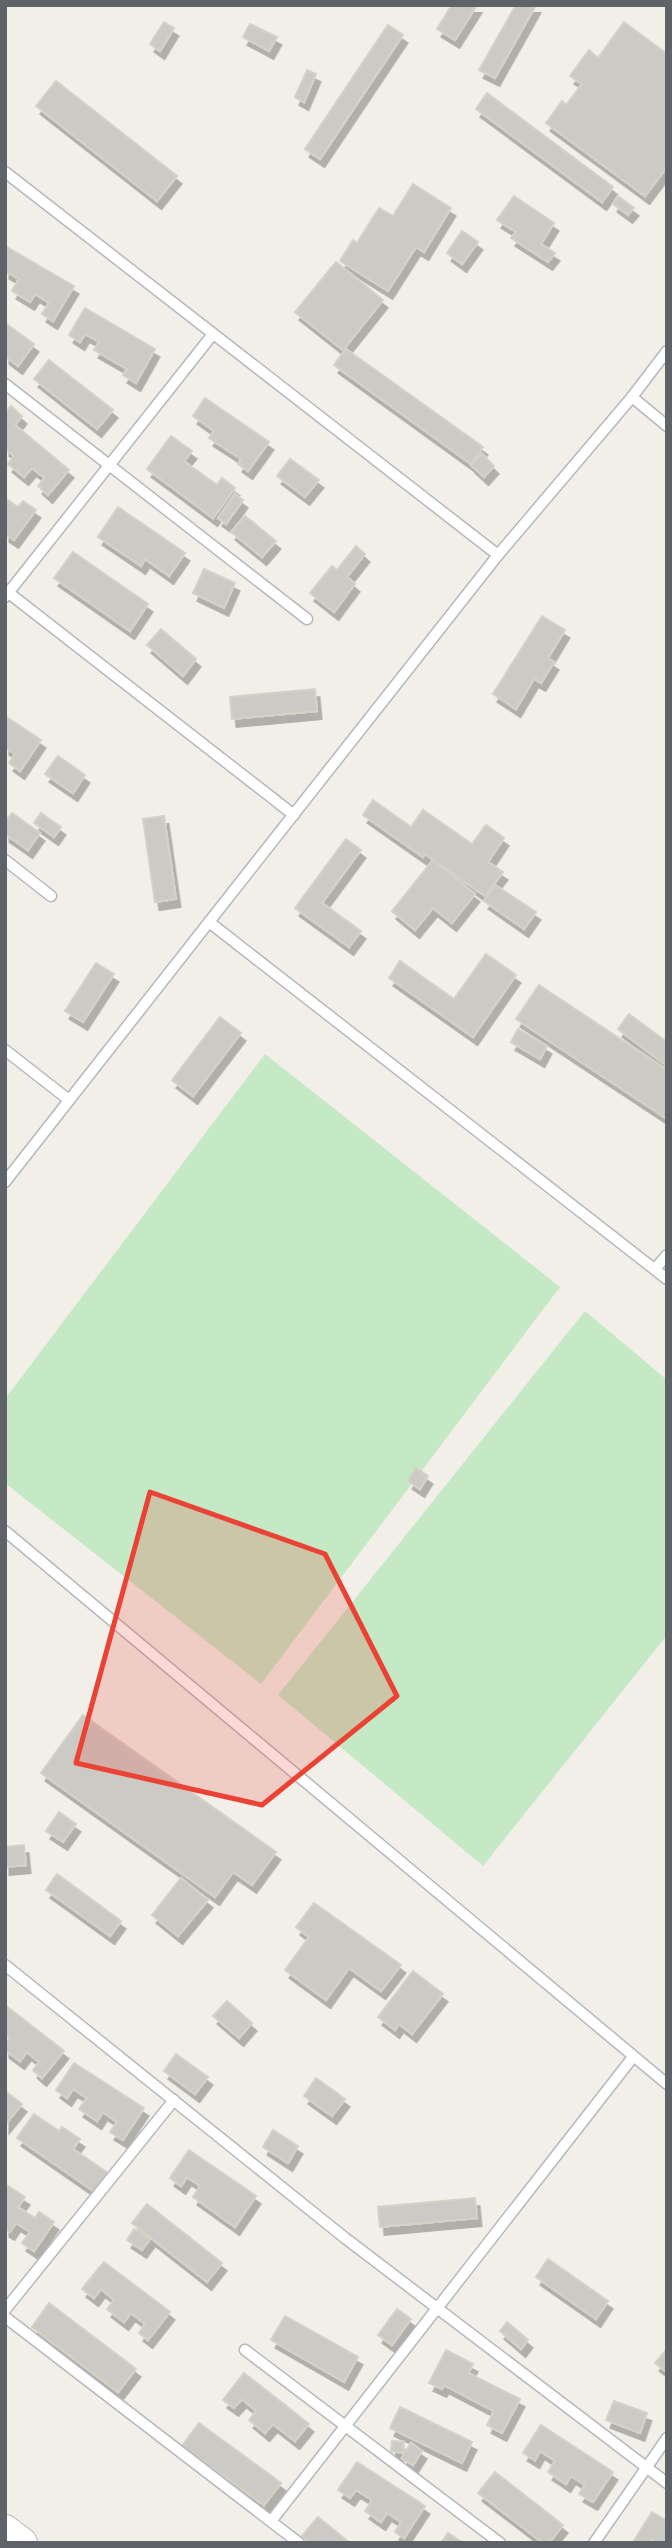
<svg xmlns="http://www.w3.org/2000/svg" width="672" height="2548" font-family="'Roboto Condensed',sans-serif">
<style>
.green{fill:#c5e8c5}
.building{fill:#cccac5;stroke:#d6d1c6;stroke-width:2;filter:url(#shadow)}
.lines{fill:none;stroke-linecap:round;stroke-linejoin:round}
.lane-casing{stroke:#b5b8bc;stroke-width:13}
.secondary-casing{stroke:#b6babf;stroke-width:32}
.lane{stroke:#fff;stroke-width:10}
.secondary{stroke:#fff;stroke-width:30}
.marked{fill:#ea4335;fill-opacity:0.2;stroke:#ea4335;stroke-width:5;stroke-linejoin:round}
</style>
<defs>
<filter id="shadow"><feDropShadow dx="4.5" dy="8" stdDeviation="0" flood-color="#0004"/></filter>
</defs>
<rect width="100%" height="100%" fill="#f1efe8"/>
<g class="green">
<polygon points="265,1054 560,1287 261,1684 5,1483 5,1399"/>
<polygon points="585,1311 667,1380 667,1635 483,1866 278,1695"/>
</g>
<g class="building">
<polygon points="452,5 477,5 455,40 437,29"/>
<polygon points="516,5 536,5 495,78 479,70"/>
<polygon points="164,22 174,28 160,51 150,44"/>
<polygon points="624,22 667,54 667,167 645,196 546,123 562,101 566,105 582,84 570,76 589,50 598,58"/>
<polygon points="250,24 277,37 269,51 243,37"/>
<polygon points="388,25 403,35 320,159 305,149"/>
<polygon points="307,70 316,74 304,102 295,97"/>
<polygon points="56,81 177,176 157,201 36,106"/>
<polygon points="487,93 613,187 602,202 476,109"/>
<polygon points="413,184 451,208 424,252 416,247 388,291 340,261 353,240 357,243 379,208 393,216"/>
<polygon points="514,196 554,223 541,244 555,253 548,262 511,238 516,232 497,220"/>
<polygon points="618,196 634,208 628,215 613,204"/>
<polygon points="462,231 478,242 462,264 447,253"/>
<polygon points="5,246 74,286 53,321 42,314 49,303 35,294 30,302 12,291 19,279 5,271"/>
<polygon points="336,262 383,300 343,350 295,312"/>
<polygon points="85,308 155,349 136,383 123,375 127,369 94,350 99,342 85,334 80,342 69,335"/>
<polygon points="5,323 34,344 18,366 5,356"/>
<polygon points="346,349 483,447 471,464 334,365"/>
<polygon points="49,360 113,410 97,429 34,379"/>
<polygon points="205,398 269,442 248,471 238,464 241,459 209,438 214,431 193,416"/>
<polygon points="11,406 22,416 15,425 69,470 48,495 38,486 45,478 32,468 24,477 8,464 14,456 5,448 5,413"/>
<polygon points="171,436 192,451 184,461 217,485 222,478 235,488 213,518 147,469"/>
<polygon points="482,454 494,466 484,477 471,465"/>
<polygon points="290,459 319,480 305,497 277,476"/>
<polygon points="235,494 243,500 226,524 218,518"/>
<polygon points="5,498 18,507 23,501 36,510 14,540 5,534"/>
<polygon points="118,507 185,553 169,576 145,559 141,566 98,537"/>
<polygon points="245,516 276,541 262,557 231,532"/>
<polygon points="356,546 365,554 347,577 355,584 334,612 310,593 332,566 337,570"/>
<polygon points="73,552 148,604 130,631 54,578"/>
<polygon points="204,569 235,583 224,608 193,593"/>
<polygon points="542,616 565,630 548,658 554,662 541,683 534,679 516,709 493,694"/>
<polygon points="161,629 196,659 183,676 147,645"/>
<polygon points="315,689 317,711 232,719 230,697"/>
<polygon points="5,716 41,740 20,771 9,763 15,754 5,747"/>
<polygon points="58,756 85,775 73,793 45,774"/>
<polygon points="373,800 411,827 423,810 472,844 486,825 504,838 488,862 503,872 485,896 425,854 423,857 363,815"/>
<polygon points="12,813 40,833 28,850 5,834 5,822"/>
<polygon points="41,813 61,827 54,837 34,823"/>
<polygon points="164,816 176,899 155,902 143,819"/>
<polygon points="346,839 361,850 322,903 361,931 349,947 295,908"/>
<polygon points="433,860 475,894 452,923 433,908 415,930 392,911"/>
<polygon points="495,885 536,912 524,929 484,901"/>
<polygon points="486,954 516,975 473,1037 389,978 400,961 454,999"/>
<polygon points="96,963 114,974 83,1022 65,1011"/>
<polygon points="539,985 667,1070 667,1119 516,1019"/>
<polygon points="629,1014 667,1042 667,1066 618,1029"/>
<polygon points="220,1017 241,1033 193,1096 172,1080"/>
<polygon points="518,1029 547,1046 540,1059 511,1042"/>
<polygon points="416,1468 428,1476 420,1489 408,1481"/>
<polygon points="83,1715 276,1852 252,1885 233,1872 215,1897 41,1773"/>
<polygon points="59,1812 76,1824 63,1842 46,1831"/>
<polygon points="24,1845 26,1865 5,1867 5,1847"/>
<polygon points="57,1874 121,1921 110,1936 46,1890"/>
<polygon points="181,1878 208,1900 178,1936 152,1915"/>
<polygon points="314,1903 401,1965 381,1991 349,1968 326,2000 285,1970 309,1937 296,1927"/>
<polygon points="413,1971 443,1994 412,2034 399,2024 395,2030 378,2017"/>
<polygon points="227,2001 252,2023 239,2038 213,2016"/>
<polygon points="5,2005 64,2051 42,2078 33,2070 39,2062 27,2052 20,2061 5,2050 5,2044 10,2038 5,2035"/>
<polygon points="176,2054 208,2077 195,2094 164,2071"/>
<polygon points="74,2063 144,2108 123,2140 110,2132 117,2122 103,2112 97,2121 79,2109 87,2098 73,2089 67,2098 56,2090"/>
<polygon points="316,2078 345,2099 332,2116 304,2096"/>
<polygon points="5,2091 22,2104 5,2125"/>
<polygon points="34,2114 59,2131 62,2127 80,2139 73,2149 108,2173 95,2192 17,2138"/>
<polygon points="273,2130 298,2146 288,2163 263,2147"/>
<polygon points="189,2150 256,2196 235,2227 193,2197 200,2186 187,2177 181,2186 170,2178"/>
<polygon points="5,2184 25,2197 18,2207 35,2218 39,2212 54,2222 34,2251 22,2243 30,2232 16,2223 10,2232 5,2229"/>
<polygon points="475,2198 477,2218 380,2227 378,2207"/>
<polygon points="147,2204 222,2263 207,2282 132,2223"/>
<polygon points="134,2229 150,2239 142,2250 127,2240"/>
<polygon points="548,2259 608,2301 596,2319 536,2277"/>
<polygon points="104,2262 170,2312 148,2340 139,2333 145,2324 131,2313 124,2322 107,2309 114,2300 101,2289 94,2298 82,2289"/>
<polygon points="49,2303 136,2369 118,2392 32,2327"/>
<polygon points="397,2309 411,2319 392,2345 378,2335"/>
<polygon points="285,2316 358,2357 344,2382 271,2340"/>
<polygon points="507,2322 528,2340 521,2349 500,2331"/>
<polygon points="667,2349 667,2372 655,2363"/>
<polygon points="446,2350 473,2364 468,2373 520,2399 502,2433 487,2425 494,2411 444,2385 442,2389 429,2383"/>
<polygon points="244,2373 309,2424 295,2441 273,2424 265,2433 249,2420 256,2411 242,2399 234,2408 223,2400"/>
<polygon points="614,2401 647,2413 640,2433 606,2420"/>
<polygon points="400,2407 472,2442 462,2463 390,2428"/>
<polygon points="199,2423 281,2483 264,2505 182,2446"/>
<polygon points="541,2425 613,2472 593,2502 579,2494 585,2485 571,2476 566,2484 548,2472 555,2461 540,2451 535,2460 523,2453"/>
<polygon points="392,2441 404,2442 403,2453 391,2451"/>
<polygon points="411,2443 422,2451 413,2465 402,2458"/>
<polygon points="357,2462 425,2506 404,2538 395,2532 401,2522 387,2513 381,2522 365,2511 372,2500 356,2490 350,2498 338,2490"/>
<polygon points="495,2472 563,2525 549,2543 543,2543 478,2493"/>
<polygon points="652,2512 667,2521 667,2543 657,2543 651,2539 649,2543 634,2543 633,2542"/>
<polygon points="318,2517 350,2543 310,2543 302,2536"/>
<polygon points="448,2533 463,2543 441,2543"/>
</g>
<g class="lines">
<defs>
<g id="lane">
<polyline points="5,172 498,555"/>
<polyline points="5,384 307,619"/>
<polyline points="632,397 667,426"/>
<polyline points="5,590 294,815"/>
<polyline points="5,597 213,334"/>
<polyline points="5,860 51,896"/>
<polyline points="209,922 498,555 632,397 667,351"/>
<polyline points="5,1050 69,1100"/>
<polyline points="5,1182 209,922 667,1279"/>
<polyline points="655,1269 667,1255"/>
<polyline points="5,1531 667,2084"/>
<polyline points="5,1965 345,2238 667,2483"/>
<polyline points="5,2310 174,2100"/>
<polyline points="5,2317 299,2543"/>
<polyline points="245,2350 500,2543"/>
<polyline points="272,2520 633,2057"/>
<polyline points="594,2543 667,2438"/>
</g>
<polyline id="secondary" points="5,2530 22,2543"/>
</defs>
<use href="#lane" class="lane-casing"/>
<use href="#secondary" class="secondary-casing"/>
<use href="#lane" class="lane"/>
<use href="#secondary" class="secondary"/>
</g>
<path class="marked" d="M150,1492L325,1554L397,1696L262,1805L76,1763Z"/>
<rect width="672" height="2548" fill="none" stroke="#5f6368" stroke-width="14"/>
</svg>
